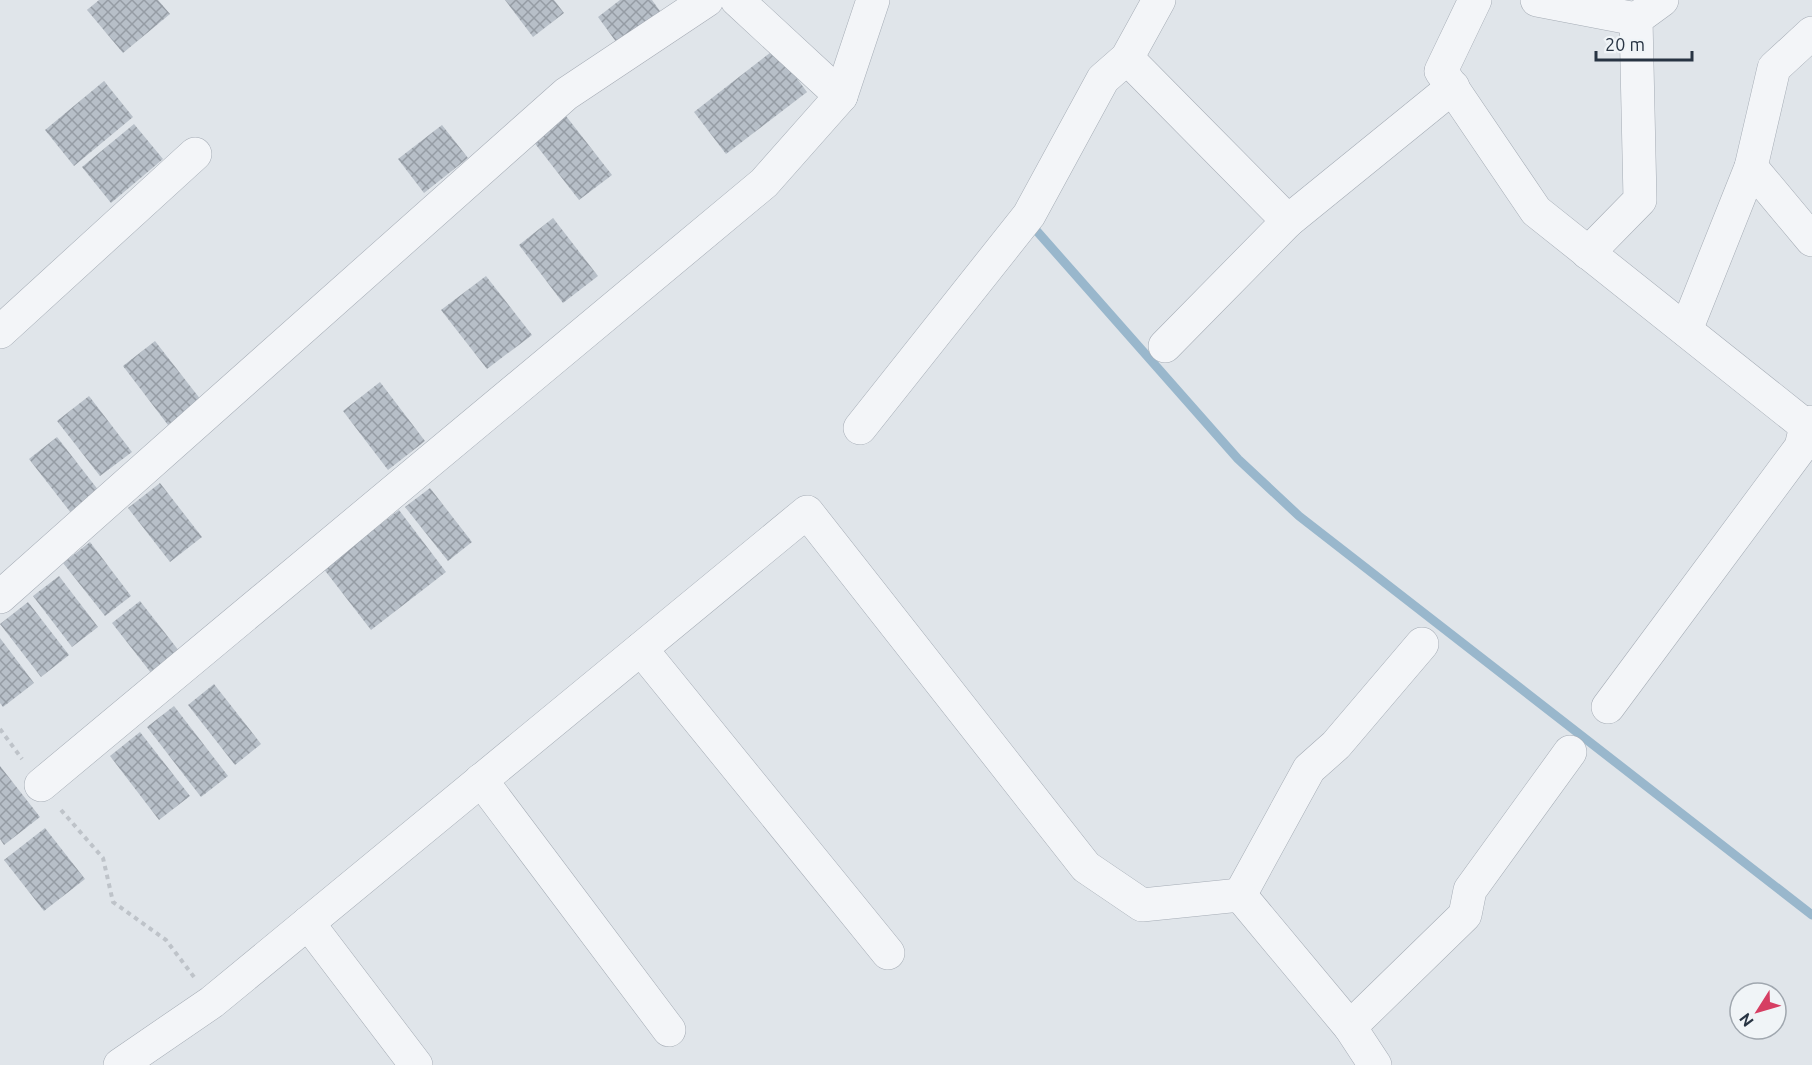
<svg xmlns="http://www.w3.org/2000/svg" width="1812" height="1065" font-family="Ubuntu,sans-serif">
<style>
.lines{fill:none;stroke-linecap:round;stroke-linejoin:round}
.stream{stroke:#99b7cc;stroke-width:9}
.building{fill:url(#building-cross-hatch)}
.minor-casing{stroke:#a5acb5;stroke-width:34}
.path{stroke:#bec3c9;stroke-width:4;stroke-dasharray:4.5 4.5;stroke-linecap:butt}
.minor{stroke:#f3f5f8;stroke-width:33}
</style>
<defs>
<pattern id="building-cross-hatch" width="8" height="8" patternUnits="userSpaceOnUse" patternTransform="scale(1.5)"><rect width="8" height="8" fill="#b7bfc8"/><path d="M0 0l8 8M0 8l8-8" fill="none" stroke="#959ca4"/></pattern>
</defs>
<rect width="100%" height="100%" fill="#e0e5ea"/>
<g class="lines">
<polyline class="stream" points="1035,229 1238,459 1299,516 1812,915"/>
</g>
<g class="building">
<polygon points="99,0 158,0 170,14 123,53 87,10"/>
<polygon points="505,0 554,0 564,13 533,37"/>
<polygon points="620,0 652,0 665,18 622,50 598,17"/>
<polygon points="775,49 807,92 726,154 694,112"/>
<polygon points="104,81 133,117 74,166 45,130"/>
<polygon points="566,116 612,175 579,200 533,141"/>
<polygon points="134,124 163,159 111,203 82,167"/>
<polygon points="442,125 468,158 424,193 398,159"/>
<polygon points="553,218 598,276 563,303 519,245"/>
<polygon points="486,276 532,335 487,369 441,310"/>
<polygon points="155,341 201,400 168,425 123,366"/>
<polygon points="380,382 425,441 388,470 343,411"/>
<polygon points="89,396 132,452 100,476 57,421"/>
<polygon points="57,437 99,491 71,513 29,459"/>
<polygon points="160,483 202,537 170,562 128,508"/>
<polygon points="430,488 472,542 448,561 405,507"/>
<polygon points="399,510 446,572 371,630 323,568"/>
<polygon points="90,542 131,596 105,616 63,563"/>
<polygon points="59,576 98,627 72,647 33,596"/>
<polygon points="140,601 183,656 155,678 112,623"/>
<polygon points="28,602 69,655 41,677 0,624"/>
<polygon points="0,638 34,683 3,707 0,703"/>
<polygon points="214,684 261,744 235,765 188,705"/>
<polygon points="174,706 228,776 201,797 147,727"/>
<polygon points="140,732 190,796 159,820 110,756"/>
<polygon points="0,766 40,817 4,845 0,839"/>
<polygon points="45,828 85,879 44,911 4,860"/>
</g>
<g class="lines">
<defs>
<g id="minor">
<polyline points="737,0 841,96"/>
<polyline points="1475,0 1441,71 1536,211 1806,426"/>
<polyline points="1537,0 1636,19"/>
<polyline points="1812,33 1774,68 1751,167 1812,240"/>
<polyline points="1127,58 1288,221"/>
<polyline points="1588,253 1640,200 1636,19 1662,0"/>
<polyline points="1686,330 1751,167"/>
<polyline points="0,332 195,154"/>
<polyline points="1165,346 1288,221 1453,87"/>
<polyline points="860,428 1029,215 1103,79 1127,58 1159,0"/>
<polyline points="0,597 566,94 707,0"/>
<polyline points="641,649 888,953"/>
<polyline points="1608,707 1801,447 1806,426 1812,422"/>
<polyline points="481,780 669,1030"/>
<polyline points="41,785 764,183 841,96 873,0"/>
<polyline points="1240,895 1309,769 1336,745 1422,644"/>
<polyline points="1240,895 1350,1027 1375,1065"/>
<polyline points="308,923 416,1065"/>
<polyline points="1350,1027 1465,915 1470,890 1570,752"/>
<polyline points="120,1065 212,1002 807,512 1086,867 1142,905 1240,895"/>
</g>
</defs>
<use href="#minor" class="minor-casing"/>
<g class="path">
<polyline points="0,729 22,759"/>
<polyline points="61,810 103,858 113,902 166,940 194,977"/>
</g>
<use href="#minor" class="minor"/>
</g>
<g transform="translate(1758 1011) rotate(233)"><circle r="28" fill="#f0f4f7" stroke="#a0a7af" stroke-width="1.5"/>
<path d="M0-4.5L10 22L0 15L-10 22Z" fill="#d63e63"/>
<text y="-9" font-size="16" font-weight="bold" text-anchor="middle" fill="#283443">N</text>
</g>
<path d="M1596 51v9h96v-9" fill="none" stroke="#283443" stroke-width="3"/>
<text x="1605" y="51" font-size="18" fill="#283443" stroke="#f0f4f7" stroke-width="4.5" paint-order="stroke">20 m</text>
</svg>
